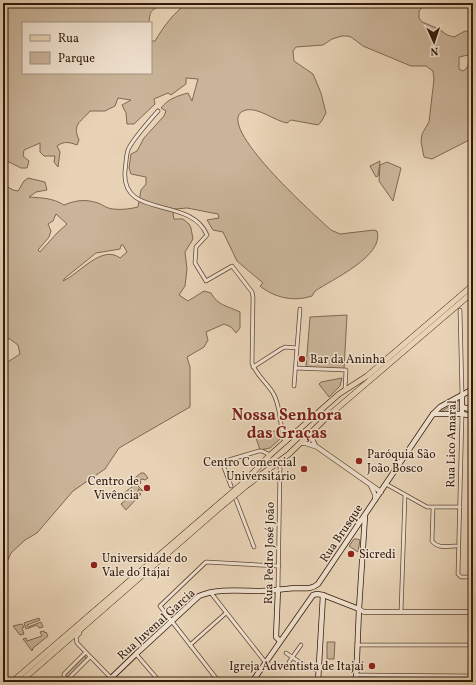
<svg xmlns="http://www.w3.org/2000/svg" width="476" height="685" font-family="Vollkorn,serif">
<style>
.green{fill:#c9b499;stroke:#7e6752;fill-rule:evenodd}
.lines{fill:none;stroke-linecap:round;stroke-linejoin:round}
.minor-casing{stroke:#604836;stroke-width:4.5}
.tertiary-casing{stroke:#604836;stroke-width:5.5}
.secondary-casing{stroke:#321a0b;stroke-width:6}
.primary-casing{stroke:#321a0b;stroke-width:6}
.minor{stroke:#f0e2d0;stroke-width:3}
.tertiary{stroke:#f0e2d0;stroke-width:4}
.secondary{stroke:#f0e2d0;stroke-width:4.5}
.primary{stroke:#e8d3b6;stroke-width:5}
.poi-dot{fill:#8f2418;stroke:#f0e2d0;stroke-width:1.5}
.labels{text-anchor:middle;stroke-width:3;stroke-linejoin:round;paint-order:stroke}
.poi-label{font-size:12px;fill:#321a0b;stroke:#f0e2d0;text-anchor:start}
.street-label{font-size:12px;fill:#321a0b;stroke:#f0e2d0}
.district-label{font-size:16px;font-weight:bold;fill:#7a1f14;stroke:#f0e2d0}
</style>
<rect width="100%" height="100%" fill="#e8d3b6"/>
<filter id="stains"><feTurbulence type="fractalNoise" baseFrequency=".005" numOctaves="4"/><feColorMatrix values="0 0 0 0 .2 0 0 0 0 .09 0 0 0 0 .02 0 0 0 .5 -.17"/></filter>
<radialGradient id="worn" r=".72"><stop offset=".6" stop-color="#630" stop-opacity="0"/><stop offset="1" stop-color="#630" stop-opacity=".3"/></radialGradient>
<g class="green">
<path d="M3,3H162C152,12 150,8 149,23H23V73H151V41H155C164,26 174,12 188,3H426L419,11V18L422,22L439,29L447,35L454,37L465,31L473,32V138L432,159L424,157L421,142L422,134L429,122L434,79L433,71L426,66H411L363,46L351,37L347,36H342L332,39L323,45L296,47L293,51L294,61L313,74L321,93L326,113L321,122L318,125L291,120L287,123C275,121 258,107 246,110C207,120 320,220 331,230L340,234L374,230L377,231C385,256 331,280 315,291L312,296C294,302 275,298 260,286L263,283L237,261L223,232L213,230L207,220L219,218L218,214L187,208L175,209L173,214L174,219H183L189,224L191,228L193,239L185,252L187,269L185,286L179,295L188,301L204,291L211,293C218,306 228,306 240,312V328L236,333L231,327L224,324L206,332L208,340L204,347L187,357L190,367V407L119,448L105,469L73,491L37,533L25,540L11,553L8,560L3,562V365L20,354L18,345L10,339H6L3,343V184L13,190L18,191L24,181L28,178L45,182L47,190L36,192L29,197C42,198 53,198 64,205C76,200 86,199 98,203C103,205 108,209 113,209C121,210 130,209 138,207L141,190L146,184V177L131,174L129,168L131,154L137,151L144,138L164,116L166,111L161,108C168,99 177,96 188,93L192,101L198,79L186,78V84L171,95L168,93L154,99L155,104L134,124H127L126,113L122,105L131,100L118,98L115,106L105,111H90C80,123 72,124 79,140L77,145C69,142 64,141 57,146L60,152L58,167L54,162L55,156H44L40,152V143L24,150L23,156L29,161L27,168H21L9,162L3,163ZM468,55L470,60L467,68L463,71L459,69V57ZM56,214L67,224L57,233L40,252L38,250L49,237L51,231L48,224L53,221ZM121,245H123L127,252L120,258C102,244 79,274 63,281L65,278L96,253L120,249Z"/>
<polygon points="380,161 378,176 376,177 370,166"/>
<polygon points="387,162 401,168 393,201 379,181 380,165"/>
<polygon points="347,315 344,369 306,367 310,317"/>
<polygon points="342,378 340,386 329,397 319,384 321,382"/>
<polygon points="458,401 460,402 460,412 440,412"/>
<polygon points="266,430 279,432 280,439 270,448 260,450 255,435"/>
<polygon points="141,473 144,473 148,478 145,480 142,479 140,480 141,483 138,486 143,491 138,489 139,490 136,494 140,493 141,494 126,510 121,504 129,497 130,495 127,492 122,497 121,495 132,487 136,477"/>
<polygon points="354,539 357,539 360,540 358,552 349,546"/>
<polygon points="39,618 40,620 27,625 28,627 41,622 43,627 39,628 37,625 26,629 24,623"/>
<polygon points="22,624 24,627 22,628 24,634 20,635 13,626"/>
<polygon points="44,631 45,633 46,632 48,636 33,648 32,651 23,639 26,638 27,641 42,636 40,632"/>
<polygon points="327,642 335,642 334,659 327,659"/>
<polygon points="85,656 86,659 68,677 65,677 65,675"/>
</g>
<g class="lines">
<defs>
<g id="minor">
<path d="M158,111C151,119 132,140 128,150C126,156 126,164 125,171C121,220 190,195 207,235L196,247L195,263L206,281L232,266L252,292L253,297L252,363C256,375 267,383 273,393C282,408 279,427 285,442"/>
<polyline points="460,310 462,395"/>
<polyline points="253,367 281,349 285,347 297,348"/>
<polyline points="295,368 346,370 345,389"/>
<polyline points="294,386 300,309"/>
<polyline points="462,414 458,574 461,577 473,577"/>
<polyline points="386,484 427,507 460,507"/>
<polyline points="231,486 222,462 259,451 262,451 270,455"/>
<polyline points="236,500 254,547"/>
<path d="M433,508L432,541C438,549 448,546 456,546"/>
<polyline points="278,589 280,468 279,463"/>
<polyline points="211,593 266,663"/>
<polyline points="401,612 405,495"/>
<polyline points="80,633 76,637 77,643 111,678"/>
<polyline points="190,645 226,613"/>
<polyline points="357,645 473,645"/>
<polyline points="286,653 304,665 319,671"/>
<polyline points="136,654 160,682"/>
<polyline points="289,662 301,645"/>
<polyline points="356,675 473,676"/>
<polyline points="67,680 64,677 64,674 85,653"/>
<polyline points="65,682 90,657"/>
<polyline points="152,682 156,678"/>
<polyline points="219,682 160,606 206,562 279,566"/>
</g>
<g id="tertiary">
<polyline points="310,434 315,445"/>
<polyline points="301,443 305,443 317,447 381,492"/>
<polyline points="371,486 375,495 375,500"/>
<polyline points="359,609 364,612 473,612"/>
</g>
<g id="secondary">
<polyline points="462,395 462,414"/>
<polyline points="462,407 473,410"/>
<polyline points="433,414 462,414 473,416"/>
<polyline points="278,589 276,637 280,641"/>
<path d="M107,682L136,654L199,596C218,588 241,591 261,591C272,591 283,589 295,588C303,588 311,590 318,584L433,414L440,407L473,389"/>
<polyline points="252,682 313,595 317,594 323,595 359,609"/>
<polyline points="318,682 323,595"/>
<polyline points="356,682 359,609 365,516"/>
</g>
<g id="primary">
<polyline points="12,682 243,483 270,455 339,394 367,376 473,285"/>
<polyline points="20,682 216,511 246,486 289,454 328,416 473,292"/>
</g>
</defs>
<use href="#minor" class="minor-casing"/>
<use href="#tertiary" class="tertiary-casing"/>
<use href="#secondary" class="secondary-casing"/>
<use href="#primary" class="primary-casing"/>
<use href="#minor" class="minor"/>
<use href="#tertiary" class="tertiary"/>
<use href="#secondary" class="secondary"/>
<use href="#primary" class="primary"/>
</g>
<g class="poi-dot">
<circle cx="302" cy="359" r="4"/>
<circle cx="359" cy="461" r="4"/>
<circle cx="304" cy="469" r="4"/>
<circle cx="147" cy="488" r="4"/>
<circle cx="351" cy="554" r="4"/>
<circle cx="94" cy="565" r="4"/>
<circle cx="372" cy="666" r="4"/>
</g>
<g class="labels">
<g class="poi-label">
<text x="310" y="363">Bar da Aninha</text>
<text x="367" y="458">Paróquia São<tspan x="367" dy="14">João Bosco</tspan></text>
<text x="296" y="466" text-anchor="end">Centro Comercial<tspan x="296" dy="14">Universitário</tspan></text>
<text x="139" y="485" text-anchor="end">Centro de<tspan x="139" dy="14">Vivência</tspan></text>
<text x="359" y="558">Sicredi</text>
<text x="102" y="562">Universidade do<tspan x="102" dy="14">Vale do Itajaí</tspan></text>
<text x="364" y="670" text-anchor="end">Igreja Adventista de Itajaí</text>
</g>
<g class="street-label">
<text transform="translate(451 444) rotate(-89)" y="4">Rua Lico Amaral</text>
<text transform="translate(341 533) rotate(-56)" y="4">Rua Brusque</text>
<text transform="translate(269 553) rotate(-89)" y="4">Rua Pedro José João</text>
<text transform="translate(156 624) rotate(-42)" y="4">Rua Juvenal Garcia</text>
</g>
<g class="district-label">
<text x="287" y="420">Nossa Senhora<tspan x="287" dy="18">das Graças</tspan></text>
</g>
</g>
<rect width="476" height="685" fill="none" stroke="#e8d3b6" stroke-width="16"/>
<rect x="4" y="4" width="468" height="677" fill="none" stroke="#321a0b" stroke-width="2"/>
<rect x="8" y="8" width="460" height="669" fill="none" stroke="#321a0b"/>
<rect x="22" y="22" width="130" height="52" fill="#f0e2d0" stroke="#a49281"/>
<rect x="30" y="35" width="20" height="6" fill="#e8d3b6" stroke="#a49281"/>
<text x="58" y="42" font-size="12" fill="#321a0b">Rua</text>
<rect x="30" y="52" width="20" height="12" fill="#c9b499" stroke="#a49281"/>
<text x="58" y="62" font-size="12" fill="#321a0b">Parque</text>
<g transform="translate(434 42) rotate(177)" stroke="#f0e2d0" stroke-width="3" paint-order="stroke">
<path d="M0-3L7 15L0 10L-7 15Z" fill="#321a0b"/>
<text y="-6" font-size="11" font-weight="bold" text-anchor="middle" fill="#321a0b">N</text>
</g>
<rect width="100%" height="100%" filter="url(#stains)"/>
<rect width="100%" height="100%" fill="url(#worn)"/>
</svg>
